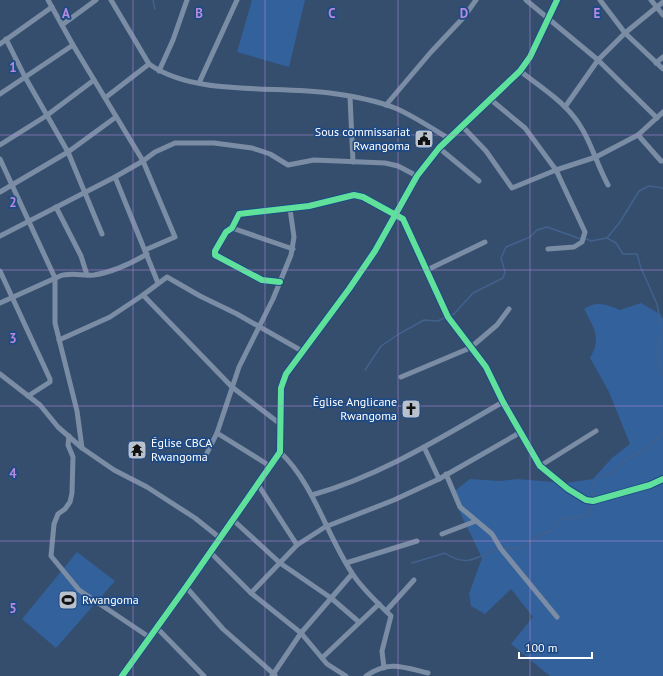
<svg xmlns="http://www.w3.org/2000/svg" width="663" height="676" font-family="'PT Sans',sans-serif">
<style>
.green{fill:#32619c}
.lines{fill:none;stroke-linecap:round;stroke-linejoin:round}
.stream{stroke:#42618c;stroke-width:1.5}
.minor{stroke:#7b8da4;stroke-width:5}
.cycleway-casing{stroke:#1e4a85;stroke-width:8}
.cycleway{stroke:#60e19b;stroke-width:6}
.grid{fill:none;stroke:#b68bdc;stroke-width:1;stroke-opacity:0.55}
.labels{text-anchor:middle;stroke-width:3.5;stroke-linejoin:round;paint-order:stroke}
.poi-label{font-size:12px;fill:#fff;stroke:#1e4a85;text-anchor:end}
.grid-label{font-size:13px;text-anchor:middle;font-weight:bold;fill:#b68bdc;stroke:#1e4a85;stroke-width:3.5;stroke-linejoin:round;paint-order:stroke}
</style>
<rect width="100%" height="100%" fill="#354e6e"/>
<g class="green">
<polygon points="252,0 305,0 289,67 237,52"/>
<path d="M641,303L661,315L663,319V676H550L511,644L533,617L511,589L485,614L471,606L469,594L482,558L457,506L456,490L470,479L500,481L517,479L566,483L593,479L612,458L630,444L609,392L590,358C602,338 594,328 584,309C596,300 607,305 620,310Z"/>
<polygon points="77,552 115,581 56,648 22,619"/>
</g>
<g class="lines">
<g class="stream">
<polyline points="153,0 155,9"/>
<polyline points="663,188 649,186 639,191 620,222 607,238 616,243 623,254 637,254 641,268 657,304 662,329 657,353 661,373 663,375"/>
<polyline points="584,240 587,239 591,241 607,238"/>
<polyline points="450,316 454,314 473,293 503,278 505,272 501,258 506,247 530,237 537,230 547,227 581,239"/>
<polyline points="365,370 381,346 399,334 424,320 438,321 446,317"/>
<path d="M412,563L445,553C469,570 480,553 501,549C508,548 516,549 523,548L533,539L552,530L562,519L587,516C593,508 595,499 591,489L594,482L600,477L613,472L629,457L644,450L663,433"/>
</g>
<g class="minor">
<polyline points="48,0 73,45 143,161 175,237 145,250"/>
<path d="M111,0L149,64C195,97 276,85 330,93C352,96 375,100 395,108C414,116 431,128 448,138"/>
<polyline points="526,0 598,60 657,118"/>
<polyline points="600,0 625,33 663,69"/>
<polyline points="651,0 663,15"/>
<polyline points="62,25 96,0"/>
<polyline points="6,39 25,77 68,152 102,234"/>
<polyline points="0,44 52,7"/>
<polyline points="656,63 663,57"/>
<polyline points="159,71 173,40 187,0"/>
<path d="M520,71C538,85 560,99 574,117C590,137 596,163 608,185"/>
<polyline points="199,83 237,0"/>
<polyline points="0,94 73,45"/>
<polyline points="350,97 353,162"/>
<polyline points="105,98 149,64"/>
<polyline points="490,99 525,128 556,170 585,232 582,242 574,247 548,249"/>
<polyline points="386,105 431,52 463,18 476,0"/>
<polyline points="565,107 598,60 625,33 663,2"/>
<polyline points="462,126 486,151 512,188 556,170 596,157 638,135 663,112"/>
<polyline points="638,135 661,161 663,161"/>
<polyline points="0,145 46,116 94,80"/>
<polyline points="439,148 479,181"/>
<polyline points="0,159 55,278 55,323 77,411 82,448"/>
<polyline points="115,177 158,283"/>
<polyline points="0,192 68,152 116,117"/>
<polyline points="56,207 81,256 87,275"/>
<polyline points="232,228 293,249"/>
<polyline points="0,236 115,177 143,161 155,152 175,143 214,143 252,148 270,154 288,165 314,160 385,163 398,166 417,176"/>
<polyline points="427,270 485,242"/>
<polyline points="0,271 50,379 50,382 28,396"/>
<polyline points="280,282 262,280 215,255 215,251 226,232 232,228 239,214 309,206 354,195 363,197 403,219 448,317 486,367 503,402 540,466 568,489 586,500 593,501 650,485 663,479"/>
<path d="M0,303L60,276C71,272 82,276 94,275C113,272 130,264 147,254"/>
<polyline points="59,340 110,317 143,295"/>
<polyline points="0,374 40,405 58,427 82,448 114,470 147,487 195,518 220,538"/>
<polyline points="401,377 470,348 497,325 509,309"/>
<polyline points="279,423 232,387 143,295 167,277 200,296 237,314 302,351"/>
<polyline points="217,433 270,466"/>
<polyline points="69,436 68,445 73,457 72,493 70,502 65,509 58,514 54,524 51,556 79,590 149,637"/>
<polyline points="424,447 439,479"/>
<path d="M280,452C314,484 326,534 352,573C362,589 378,603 391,616L382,651L384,668"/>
<polyline points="207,453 217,433 239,367 273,299 291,255 294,237 290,209"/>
<polyline points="540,466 596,431"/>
<polyline points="446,474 460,507 492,534 501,549 557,617"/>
<polyline points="257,483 297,545"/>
<path d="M312,495C380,476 442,437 503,402"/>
<polyline points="232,519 280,563 331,598 359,622"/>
<polyline points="442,534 476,521"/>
<polyline points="210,552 251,593 301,633 327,664 346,676"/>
<polyline points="346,563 417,541"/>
<polyline points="186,587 223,629 275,675"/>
<polyline points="251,593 297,545 325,527 394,500 439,479 521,432"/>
<polyline points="386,611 414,580"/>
<polyline points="157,628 204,676"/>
<polyline points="322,658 379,604"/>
<polyline points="122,676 186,587 280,452 281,388 286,374 349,289 375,251 417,176 439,148 520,71 530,57 557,0"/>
<polyline points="272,676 301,633 352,574"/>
<path d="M366,676C389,660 403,667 428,673"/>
</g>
<defs>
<g id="cycleway">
<polyline points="280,282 262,280 215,255 215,251 226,232 232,228 239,214 309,206 354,195 363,197 403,219 448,317 486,367 503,402 540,466 568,489 586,500 593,501 650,485 663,479"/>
<polyline points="122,676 186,587 280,452 281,388 286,374 349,289 375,251 417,176 439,148 520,71 530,57 557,0"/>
</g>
</defs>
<use href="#cycleway" class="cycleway-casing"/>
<use href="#cycleway" class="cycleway"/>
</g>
<path class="grid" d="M133,0V676M265,0V676M398,0V676M530,0V676M0,135H663M0,270H663M0,406H663M0,541H663"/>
<defs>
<symbol id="civic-square" viewBox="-11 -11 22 22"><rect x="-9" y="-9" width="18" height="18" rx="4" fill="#b8c1cc" stroke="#1e4a85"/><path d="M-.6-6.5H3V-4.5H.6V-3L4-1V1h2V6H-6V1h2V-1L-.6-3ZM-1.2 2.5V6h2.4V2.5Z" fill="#111"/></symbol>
<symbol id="church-square" viewBox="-11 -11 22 22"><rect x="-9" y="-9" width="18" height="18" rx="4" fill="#b8c1cc" stroke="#1e4a85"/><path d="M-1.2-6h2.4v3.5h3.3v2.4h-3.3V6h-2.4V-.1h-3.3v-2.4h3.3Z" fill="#111"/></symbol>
<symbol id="temple-square" viewBox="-11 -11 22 22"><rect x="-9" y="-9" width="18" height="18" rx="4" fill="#b8c1cc" stroke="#1e4a85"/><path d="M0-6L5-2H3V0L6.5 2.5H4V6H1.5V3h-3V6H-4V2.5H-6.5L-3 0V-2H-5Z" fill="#111"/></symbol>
<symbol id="stadium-square" viewBox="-11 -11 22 22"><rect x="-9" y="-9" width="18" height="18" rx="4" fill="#b8c1cc" stroke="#1e4a85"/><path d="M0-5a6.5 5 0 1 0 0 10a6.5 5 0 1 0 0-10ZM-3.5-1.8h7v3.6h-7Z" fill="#111"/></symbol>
</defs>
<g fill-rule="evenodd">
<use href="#civic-square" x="413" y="128" width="22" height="22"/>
<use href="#church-square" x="400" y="398" width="22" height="22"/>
<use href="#temple-square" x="126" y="439" width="22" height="22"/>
<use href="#stadium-square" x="57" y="589" width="22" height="22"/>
</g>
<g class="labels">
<g class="poi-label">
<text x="410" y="136">Sous commissariat<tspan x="410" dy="14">Rwangoma</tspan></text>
<text x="397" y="406">Église Anglicane<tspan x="397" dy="14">Rwangoma</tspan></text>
<text x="151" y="447" text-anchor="start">Église CBCA<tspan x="151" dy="14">Rwangoma</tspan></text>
<text x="82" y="604" text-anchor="start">Rwangoma</text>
</g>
</g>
<g class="grid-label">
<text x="66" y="18">A</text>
<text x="199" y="18">B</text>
<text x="332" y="18">C</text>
<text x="464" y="18">D</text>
<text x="597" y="18">E</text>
<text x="13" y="72">1</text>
<text x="13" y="207">2</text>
<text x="13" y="343">3</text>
<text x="13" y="478">4</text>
<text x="13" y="613">5</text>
</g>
<path d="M519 652v6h73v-6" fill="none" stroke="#ffffff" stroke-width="2"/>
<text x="525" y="652" font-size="12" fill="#ffffff" stroke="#1e4a85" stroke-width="3" paint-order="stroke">100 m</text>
</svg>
